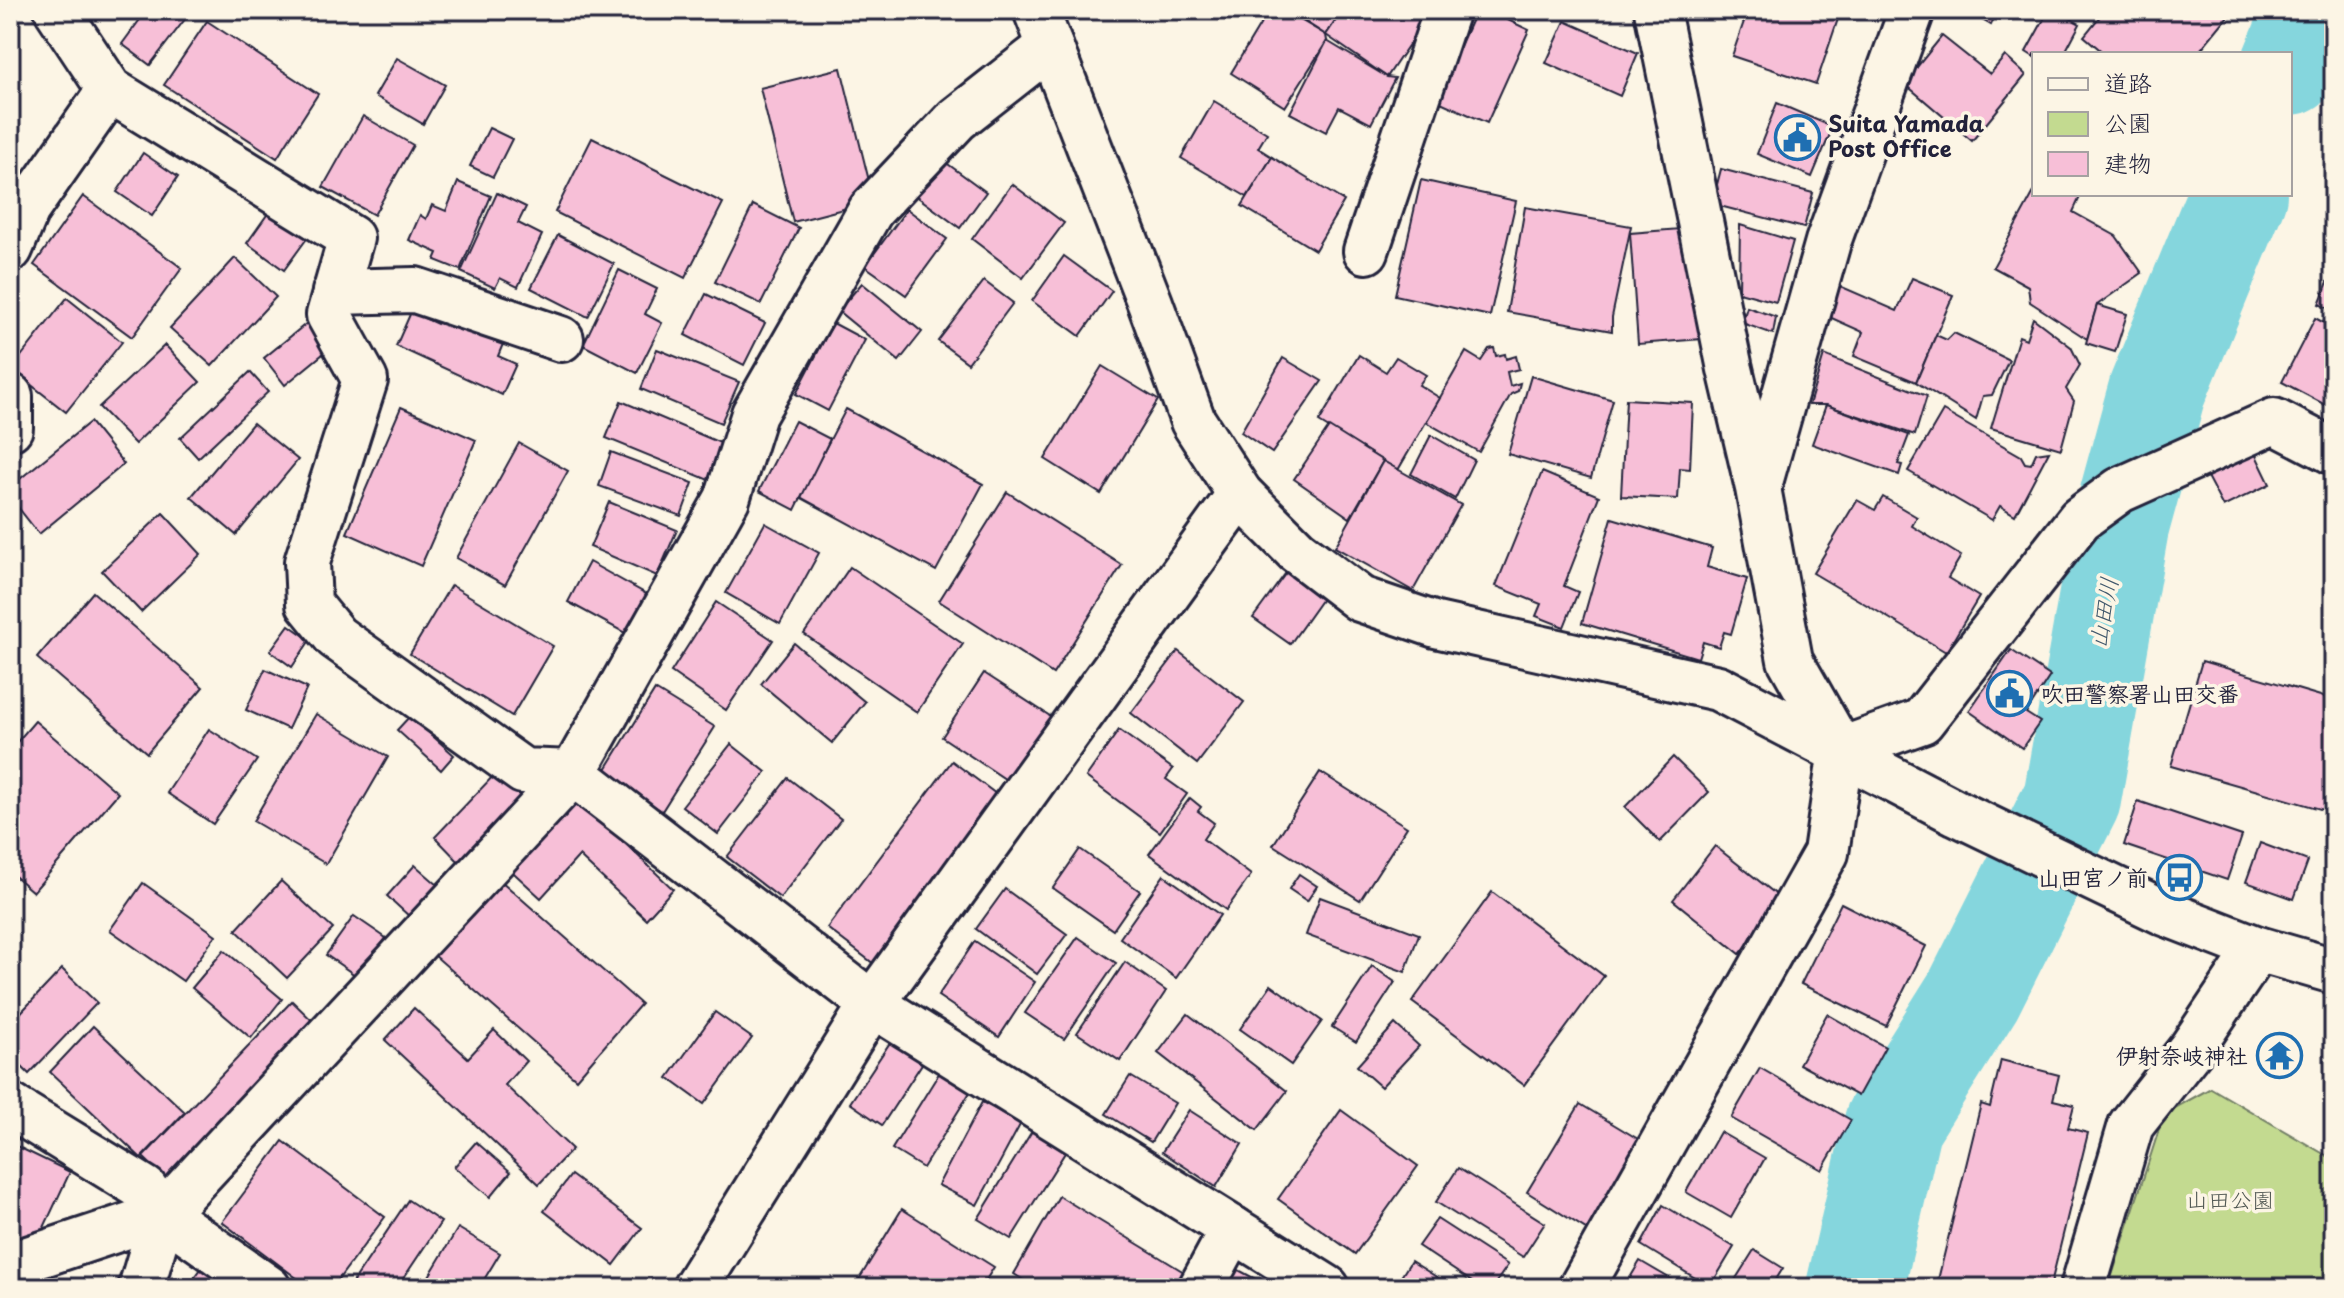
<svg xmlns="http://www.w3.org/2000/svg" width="2344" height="1298" font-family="'Playpen Sans','Klee One',sans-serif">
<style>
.green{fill:#c3da90;stroke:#727e66;stroke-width:2}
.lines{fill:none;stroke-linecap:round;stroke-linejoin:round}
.river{stroke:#85d6dd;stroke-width:98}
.building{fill:#f7bfd7;stroke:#22223b;stroke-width:2}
.minor-casing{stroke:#22223b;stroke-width:50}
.minor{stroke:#fcf5e5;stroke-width:44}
.labels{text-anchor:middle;stroke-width:7;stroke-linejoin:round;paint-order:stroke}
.poi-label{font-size:22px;font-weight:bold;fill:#22223b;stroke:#fcf5e5;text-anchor:start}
.park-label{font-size:22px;fill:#525954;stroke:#fcf5e5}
.water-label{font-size:24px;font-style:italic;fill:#40586c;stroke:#fcf5e5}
</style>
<rect width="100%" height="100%" fill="#fcf5e5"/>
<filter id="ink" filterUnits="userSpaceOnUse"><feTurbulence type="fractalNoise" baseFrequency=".0125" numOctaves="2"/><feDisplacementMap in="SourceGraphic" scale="16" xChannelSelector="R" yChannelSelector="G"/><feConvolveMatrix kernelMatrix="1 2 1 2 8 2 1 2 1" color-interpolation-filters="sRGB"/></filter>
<g filter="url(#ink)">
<polygon class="green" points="2211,1088 2334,1160 2334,1288 2108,1288 2164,1114"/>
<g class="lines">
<g class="river">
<polyline points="2290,66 2313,10"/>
<polyline points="1855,1288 1893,1123 1974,994 2072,799 2120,527 2157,391 2238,194"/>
</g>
</g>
<g class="building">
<polygon points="147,10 192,10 150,65 122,44"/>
<polygon points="1269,10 1283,10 1326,35 1327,41 1285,107 1231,73"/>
<polygon points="1287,10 1343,10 1326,35"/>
<polygon points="1343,10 1413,10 1426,19 1387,77 1326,35"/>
<polygon points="1476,10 1487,10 1529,30 1487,123 1436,100"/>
<polygon points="1748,10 1841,10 1816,84 1732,56"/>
<polygon points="1965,10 2025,10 2023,15 2016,12 2013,17 1997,11 1991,25"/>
<polygon points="2049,10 2055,10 2080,24 2064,54 2034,54 2034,57 2026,52"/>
<polygon points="2105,10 2233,10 2197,54 2105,54 2084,36"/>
<polygon points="207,21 318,94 277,158 164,85"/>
<polygon points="1565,21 1638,53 1620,96 1546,63"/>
<polygon points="1942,36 1990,74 2005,56 2026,75 1972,141 1904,83"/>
<polygon points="1327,41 1387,77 1395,78 1371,124 1339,107 1326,132 1290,113"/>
<polygon points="397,58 445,85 423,124 375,96"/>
<polygon points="841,68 874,201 793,222 760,88"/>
<polygon points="1214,101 1267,133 1258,148 1272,157 1247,197 1181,158"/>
<polygon points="1777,103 1833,127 1812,177 1757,154"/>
<polygon points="363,116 413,145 374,215 323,187"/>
<polygon points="489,128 512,139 493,177 470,166"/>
<polygon points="592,138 723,203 685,278 555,212"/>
<polygon points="143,153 178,177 152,216 117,192"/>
<polygon points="1272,157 1344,201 1315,250 1242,206"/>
<polygon points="941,159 986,192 960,228 915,195"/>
<polygon points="1721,169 1813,193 1804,228 1712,204"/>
<polygon points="1421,180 1516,201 1490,316 1395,295"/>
<polygon points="458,182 491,196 460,270 435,260 438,253 409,240 420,215 426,219 432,205 446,211"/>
<polygon points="1012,184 1064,223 1023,278 972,239"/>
<polygon points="2034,192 2034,194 2046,196 2075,194 2080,197 2073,212 2116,236 2142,273 2097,305 2087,339 2030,302 2028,286 1993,267"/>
<polygon points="497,193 526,207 518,223 542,235 518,287 500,278 495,288 461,272"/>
<polygon points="83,196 182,268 132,337 34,265"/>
<polygon points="274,205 311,233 284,270 247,243"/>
<polygon points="753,205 799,228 761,304 715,282"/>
<polygon points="1525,207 1631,226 1612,317 1612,331 1507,312"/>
<polygon points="907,209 947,239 906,295 865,266"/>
<polygon points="1740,225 1793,241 1776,302 1739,292"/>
<polygon points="1693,228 1702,339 1638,344 1630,233"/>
<polygon points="558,235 614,264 588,317 531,288"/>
<polygon points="1064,256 1112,291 1080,336 1032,301"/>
<polygon points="235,258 276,297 212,366 170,328"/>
<polygon points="2334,267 2334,311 2319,304"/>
<polygon points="619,270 657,289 645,314 662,323 637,373 583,345"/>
<polygon points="1912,278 1953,295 1916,382 1854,356 1863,332 1827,316 1840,286 1897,311"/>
<polygon points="984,281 1013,303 968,363 938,341"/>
<polygon points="862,283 922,332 899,361 838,311"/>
<polygon points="706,294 765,323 744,365 685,335"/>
<polygon points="67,298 122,342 66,412 11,369"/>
<polygon points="2097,305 2127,314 2115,352 2086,343"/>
<polygon points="1747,307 1776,317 1773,334 1742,323"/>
<polygon points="411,312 437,324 441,315 503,344 498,356 516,364 502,395 396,346"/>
<polygon points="2033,318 2071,347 2080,365 2066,389 2074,401 2061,449 1991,428 2019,336 2026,339"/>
<polygon points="2315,318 2334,328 2333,409 2282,382"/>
<polygon points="307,323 329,349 285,385 264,358"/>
<polygon points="833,323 865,340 828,411 796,394"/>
<polygon points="1954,333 2009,360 1992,395 1983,396 1976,420 1916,382 1936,335 1947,340"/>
<polygon points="165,345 200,382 135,444 99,407"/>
<polygon points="1494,348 1496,356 1505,354 1506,359 1516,356 1519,369 1507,372 1510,386 1520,383 1518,391 1511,394 1479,452 1426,422 1466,352 1481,361 1489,349"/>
<polygon points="657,349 739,382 721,423 641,389"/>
<polygon points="1359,355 1386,372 1396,357 1426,375 1419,385 1440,398 1398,470 1319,422"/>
<polygon points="1824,355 1927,396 1915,435 1826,405 1809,405"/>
<polygon points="1283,358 1322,381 1272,453 1241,432"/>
<polygon points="1102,366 1158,400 1101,494 1045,459"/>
<polygon points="250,372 268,392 198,458 180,438"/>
<polygon points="1531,376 1613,400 1591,478 1508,454"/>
<polygon points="1626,399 1693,403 1690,469 1680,468 1678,499 1621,496"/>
<polygon points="621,401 730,447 716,483 606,438"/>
<polygon points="1826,405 1909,435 1898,464 1902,465 1899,475 1812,444"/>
<polygon points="401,407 476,440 421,566 347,533"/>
<polygon points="846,409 983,484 936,571 800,497"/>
<polygon points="1943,411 2021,456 2025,463 2031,464 2036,453 2049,451 2015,515 2000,506 1992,520 1908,471"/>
<polygon points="795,421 830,439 795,510 759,491"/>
<polygon points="90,422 124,464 39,534 10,497 10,487"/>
<polygon points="253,423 298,460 236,535 191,497"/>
<polygon points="1329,427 1383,461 1350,518 1294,479"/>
<polygon points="1431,435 1474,460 1455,499 1411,474"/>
<polygon points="519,443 568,471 505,585 456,558"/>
<polygon points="2252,447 2270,484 2223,507 2204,471"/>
<polygon points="611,452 693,483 681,516 599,486"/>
<polygon points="1383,461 1461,505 1413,591 1335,547"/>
<polygon points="1542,472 1599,496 1564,586 1578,592 1564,627 1536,616 1541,604 1496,586"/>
<polygon points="1007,492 1122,565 1053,674 939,601"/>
<polygon points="1883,497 1917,517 1912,526 1961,556 1948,578 1979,597 1946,652 1813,573 1857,500 1875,510"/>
<polygon points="609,502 677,530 657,576 590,547"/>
<polygon points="163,513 201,554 141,612 102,571"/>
<polygon points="1612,518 1712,548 1707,567 1747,579 1731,634 1724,632 1719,647 1703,642 1698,658 1582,623"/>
<polygon points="765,523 819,553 780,624 726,593"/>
<polygon points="589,562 657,600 636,639 568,602"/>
<polygon points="850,567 963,644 917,712 804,634"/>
<polygon points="1288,570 1324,596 1290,644 1253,618"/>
<polygon points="451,585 553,646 512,716 410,654"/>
<polygon points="93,592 203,687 147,753 37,658"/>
<polygon points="716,602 773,640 726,710 671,672"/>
<polygon points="289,625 310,640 292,667 270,651"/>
<polygon points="794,643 865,702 832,743 761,684"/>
<polygon points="2011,650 2050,676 2026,713 2040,722 2022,748 1969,711"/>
<polygon points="1178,651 1244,702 1197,764 1131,713"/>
<polygon points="2202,661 2334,700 2334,813 2171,766"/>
<polygon points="265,669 307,688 288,729 246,710"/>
<polygon points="984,673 1053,718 1011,783 942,737"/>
<polygon points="655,690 715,727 662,811 603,774"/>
<polygon points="316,714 388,757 326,864 253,821"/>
<polygon points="410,716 454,755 441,770 397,730"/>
<polygon points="35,721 118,793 33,892 10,872 10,750"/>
<polygon points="209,729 257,760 213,824 167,793"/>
<polygon points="1119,730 1173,769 1166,779 1187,794 1160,832 1086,777"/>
<polygon points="731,744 766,772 718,834 682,806"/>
<polygon points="1673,757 1709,792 1660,842 1625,807"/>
<polygon points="952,761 1000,797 874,964 827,928"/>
<polygon points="1320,772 1407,827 1360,900 1273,845"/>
<polygon points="496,773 530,794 462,865 435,837"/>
<polygon points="788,778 841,819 780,898 727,857"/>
<polygon points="572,793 673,889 646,919 579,856 541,898 504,864"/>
<polygon points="1190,798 1201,807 1198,811 1214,823 1203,839 1251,875 1226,910 1149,854"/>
<polygon points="2138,801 2242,836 2227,880 2124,845"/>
<polygon points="2260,843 2308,861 2294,899 2246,882"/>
<polygon points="1715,846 1783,900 1740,954 1673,900"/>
<polygon points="1080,849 1140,891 1113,930 1053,888"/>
<polygon points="415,865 438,885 410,917 387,896"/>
<polygon points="1299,874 1317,886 1307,901 1289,889"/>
<polygon points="1164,875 1220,915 1176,978 1120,938"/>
<polygon points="500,880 641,1004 576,1079 434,955"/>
<polygon points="281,881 333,929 287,978 236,930"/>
<polygon points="143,883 216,935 183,981 110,930"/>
<polygon points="1005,889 1067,934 1037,974 976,929"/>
<polygon points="1492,892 1604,976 1524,1085 1412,1002"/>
<polygon points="1320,897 1419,934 1405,972 1306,935"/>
<polygon points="1841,903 1926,946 1886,1026 1801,984"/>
<polygon points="354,916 386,938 358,977 326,955"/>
<polygon points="1078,937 1116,963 1064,1039 1025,1013"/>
<polygon points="975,941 1035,982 999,1037 938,996"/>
<polygon points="224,950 282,999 251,1038 192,988"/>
<polygon points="1125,962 1166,991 1120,1061 1077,1033"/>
<polygon points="1372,966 1395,982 1356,1042 1332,1027"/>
<polygon points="62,969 97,1003 29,1074 10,1055 10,1024"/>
<polygon points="1271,985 1322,1021 1291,1065 1240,1029"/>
<polygon points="292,1001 325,1033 175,1188 143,1157"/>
<polygon points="414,1008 468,1058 494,1030 526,1061 505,1085 572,1149 539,1184 385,1040"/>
<polygon points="715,1012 752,1038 704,1104 668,1078"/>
<polygon points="1188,1014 1287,1091 1257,1130 1158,1053"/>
<polygon points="1827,1014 1885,1047 1858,1096 1799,1064"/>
<polygon points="1395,1024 1419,1046 1381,1087 1357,1066"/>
<polygon points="93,1026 185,1112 141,1158 50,1072"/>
<polygon points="895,1035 927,1056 882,1125 850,1103"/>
<polygon points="2001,1060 2059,1075 2053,1100 2074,1105 2068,1128 2088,1133 2050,1288 1936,1288 1981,1104 1990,1107"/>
<polygon points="1760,1068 1851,1120 1822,1170 1731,1118"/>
<polygon points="941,1070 972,1089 923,1168 892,1149"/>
<polygon points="1130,1076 1175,1103 1151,1142 1106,1114"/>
<polygon points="982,1102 1021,1123 977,1205 938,1185"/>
<polygon points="1580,1104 1648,1145 1594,1234 1527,1192"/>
<polygon points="1189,1110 1242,1144 1216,1187 1162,1152"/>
<polygon points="1341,1110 1418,1166 1355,1254 1278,1199"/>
<polygon points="1032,1131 1066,1151 1011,1239 978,1219"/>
<polygon points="1720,1132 1765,1158 1731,1218 1686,1192"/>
<polygon points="283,1141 385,1217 332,1288 310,1288 222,1222"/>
<polygon points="476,1142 511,1172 490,1197 454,1167"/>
<polygon points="10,1143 70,1172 34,1249 10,1238"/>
<polygon points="1458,1168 1545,1223 1523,1257 1436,1202"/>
<polygon points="571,1175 642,1228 614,1265 544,1211"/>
<polygon points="1059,1196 1184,1272 1174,1288 1036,1288 1014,1274"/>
<polygon points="408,1200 441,1222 397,1288 349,1288"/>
<polygon points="1663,1205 1734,1247 1710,1287 1641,1245"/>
<polygon points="902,1209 994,1267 981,1288 870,1288 858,1281"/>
<polygon points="1437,1219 1508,1265 1492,1288 1481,1288 1418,1246"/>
<polygon points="458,1228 500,1253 479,1288 422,1288"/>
<polygon points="1754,1250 1783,1268 1771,1288 1730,1288"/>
<polygon points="1411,1261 1454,1288 1394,1288"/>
<polygon points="1640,1261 1686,1288 1624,1288"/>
<polygon points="1233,1267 1272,1288 1222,1288"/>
<polygon points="201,1269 226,1288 187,1288"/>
</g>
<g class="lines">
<defs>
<g id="minor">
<polyline points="57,10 110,90 351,238 329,315 365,380 307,562 309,604 336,637 523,771 573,773 872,1004 1327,1288"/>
<polyline points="1036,10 1150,303 1193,421 1240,494 1297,551 1360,599 1436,625 1718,688 1957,813 2165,913 2258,949 2334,971"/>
<polyline points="10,249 27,209 110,90"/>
<polyline points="1366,251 1447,10"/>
<polyline points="335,292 415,290 561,339"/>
<polyline points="10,396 10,428"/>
<polyline points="1759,486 1828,242 1912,10"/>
<polyline points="1841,750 1922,721 2080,519 2120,490 2274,421 2334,452"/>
<polyline points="10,1106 145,1189 163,1214 268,1288"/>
<polyline points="10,1265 163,1214"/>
<polyline points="141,1288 163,1214 573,773 727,499 754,414 871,210 957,119 1050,46"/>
<polyline points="695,1288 872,1004 1240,494"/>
<polyline points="1201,1288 1233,1229"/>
<polyline points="1581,1288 1826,853 1841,750 1790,660 1758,488 1730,369 1657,10"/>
<polyline points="2083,1288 2131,1125 2191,1049 2258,949"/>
</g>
</defs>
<use href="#minor" class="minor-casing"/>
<use href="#minor" class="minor"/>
</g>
</g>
<defs>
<symbol id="civic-ring" viewBox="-11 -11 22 22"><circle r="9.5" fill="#fcf5e5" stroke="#1f6fb2" stroke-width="1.5"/><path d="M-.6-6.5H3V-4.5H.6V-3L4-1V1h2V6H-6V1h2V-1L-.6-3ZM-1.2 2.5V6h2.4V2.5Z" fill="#1f6fb2"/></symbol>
<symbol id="bus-ring" viewBox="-11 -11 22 22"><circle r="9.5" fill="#fcf5e5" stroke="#1f6fb2" stroke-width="1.5"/><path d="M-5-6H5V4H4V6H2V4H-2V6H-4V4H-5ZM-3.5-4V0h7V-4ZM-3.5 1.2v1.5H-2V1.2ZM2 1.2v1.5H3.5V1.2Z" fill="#1f6fb2"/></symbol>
<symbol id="temple-ring" viewBox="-11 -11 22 22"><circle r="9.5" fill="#fcf5e5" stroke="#1f6fb2" stroke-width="1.5"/><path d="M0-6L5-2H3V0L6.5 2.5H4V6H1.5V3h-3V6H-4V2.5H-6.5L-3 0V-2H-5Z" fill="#1f6fb2"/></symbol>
</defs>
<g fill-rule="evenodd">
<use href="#civic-ring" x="1772" y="112" width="51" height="51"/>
<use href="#civic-ring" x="1984" y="668" width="51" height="51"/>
<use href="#bus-ring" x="2154" y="852" width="51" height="51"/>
<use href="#temple-ring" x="2254" y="1030" width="51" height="51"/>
</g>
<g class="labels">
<g class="poi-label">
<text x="1828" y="132">Suita Yamada<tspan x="1828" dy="25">Post Office</tspan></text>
<text x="2041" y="702">吹田警察署山田交番</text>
<text x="2148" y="886" text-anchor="end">山田宮ノ前</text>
<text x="2248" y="1064" text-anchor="end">伊射奈岐神社</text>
</g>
<g class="park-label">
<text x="2230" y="1208">山田公園</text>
</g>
<g class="water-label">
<text transform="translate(2104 613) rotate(-80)" y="8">山田川</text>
</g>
</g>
<rect width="2344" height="1298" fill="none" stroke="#fcf5e5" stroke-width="40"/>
<rect x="20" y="20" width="2304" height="1258" fill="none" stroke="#22223b" stroke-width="3" filter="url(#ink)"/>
<rect x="2032" y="52" width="260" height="144" fill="#fcf5e5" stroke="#a5a1a1" stroke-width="2"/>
<rect x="2048" y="78" width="40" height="12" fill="#fcf5e5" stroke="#a5a1a1" stroke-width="2"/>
<text x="2104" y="92" font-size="24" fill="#22223b">道路</text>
<rect x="2048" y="112" width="40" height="24" fill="#c3da90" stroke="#a5a1a1" stroke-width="2"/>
<text x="2104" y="132" font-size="24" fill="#22223b">公園</text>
<rect x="2048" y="152" width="40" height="24" fill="#f7bfd7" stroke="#a5a1a1" stroke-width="2"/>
<text x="2104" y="172" font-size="24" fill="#22223b">建物</text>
</svg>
